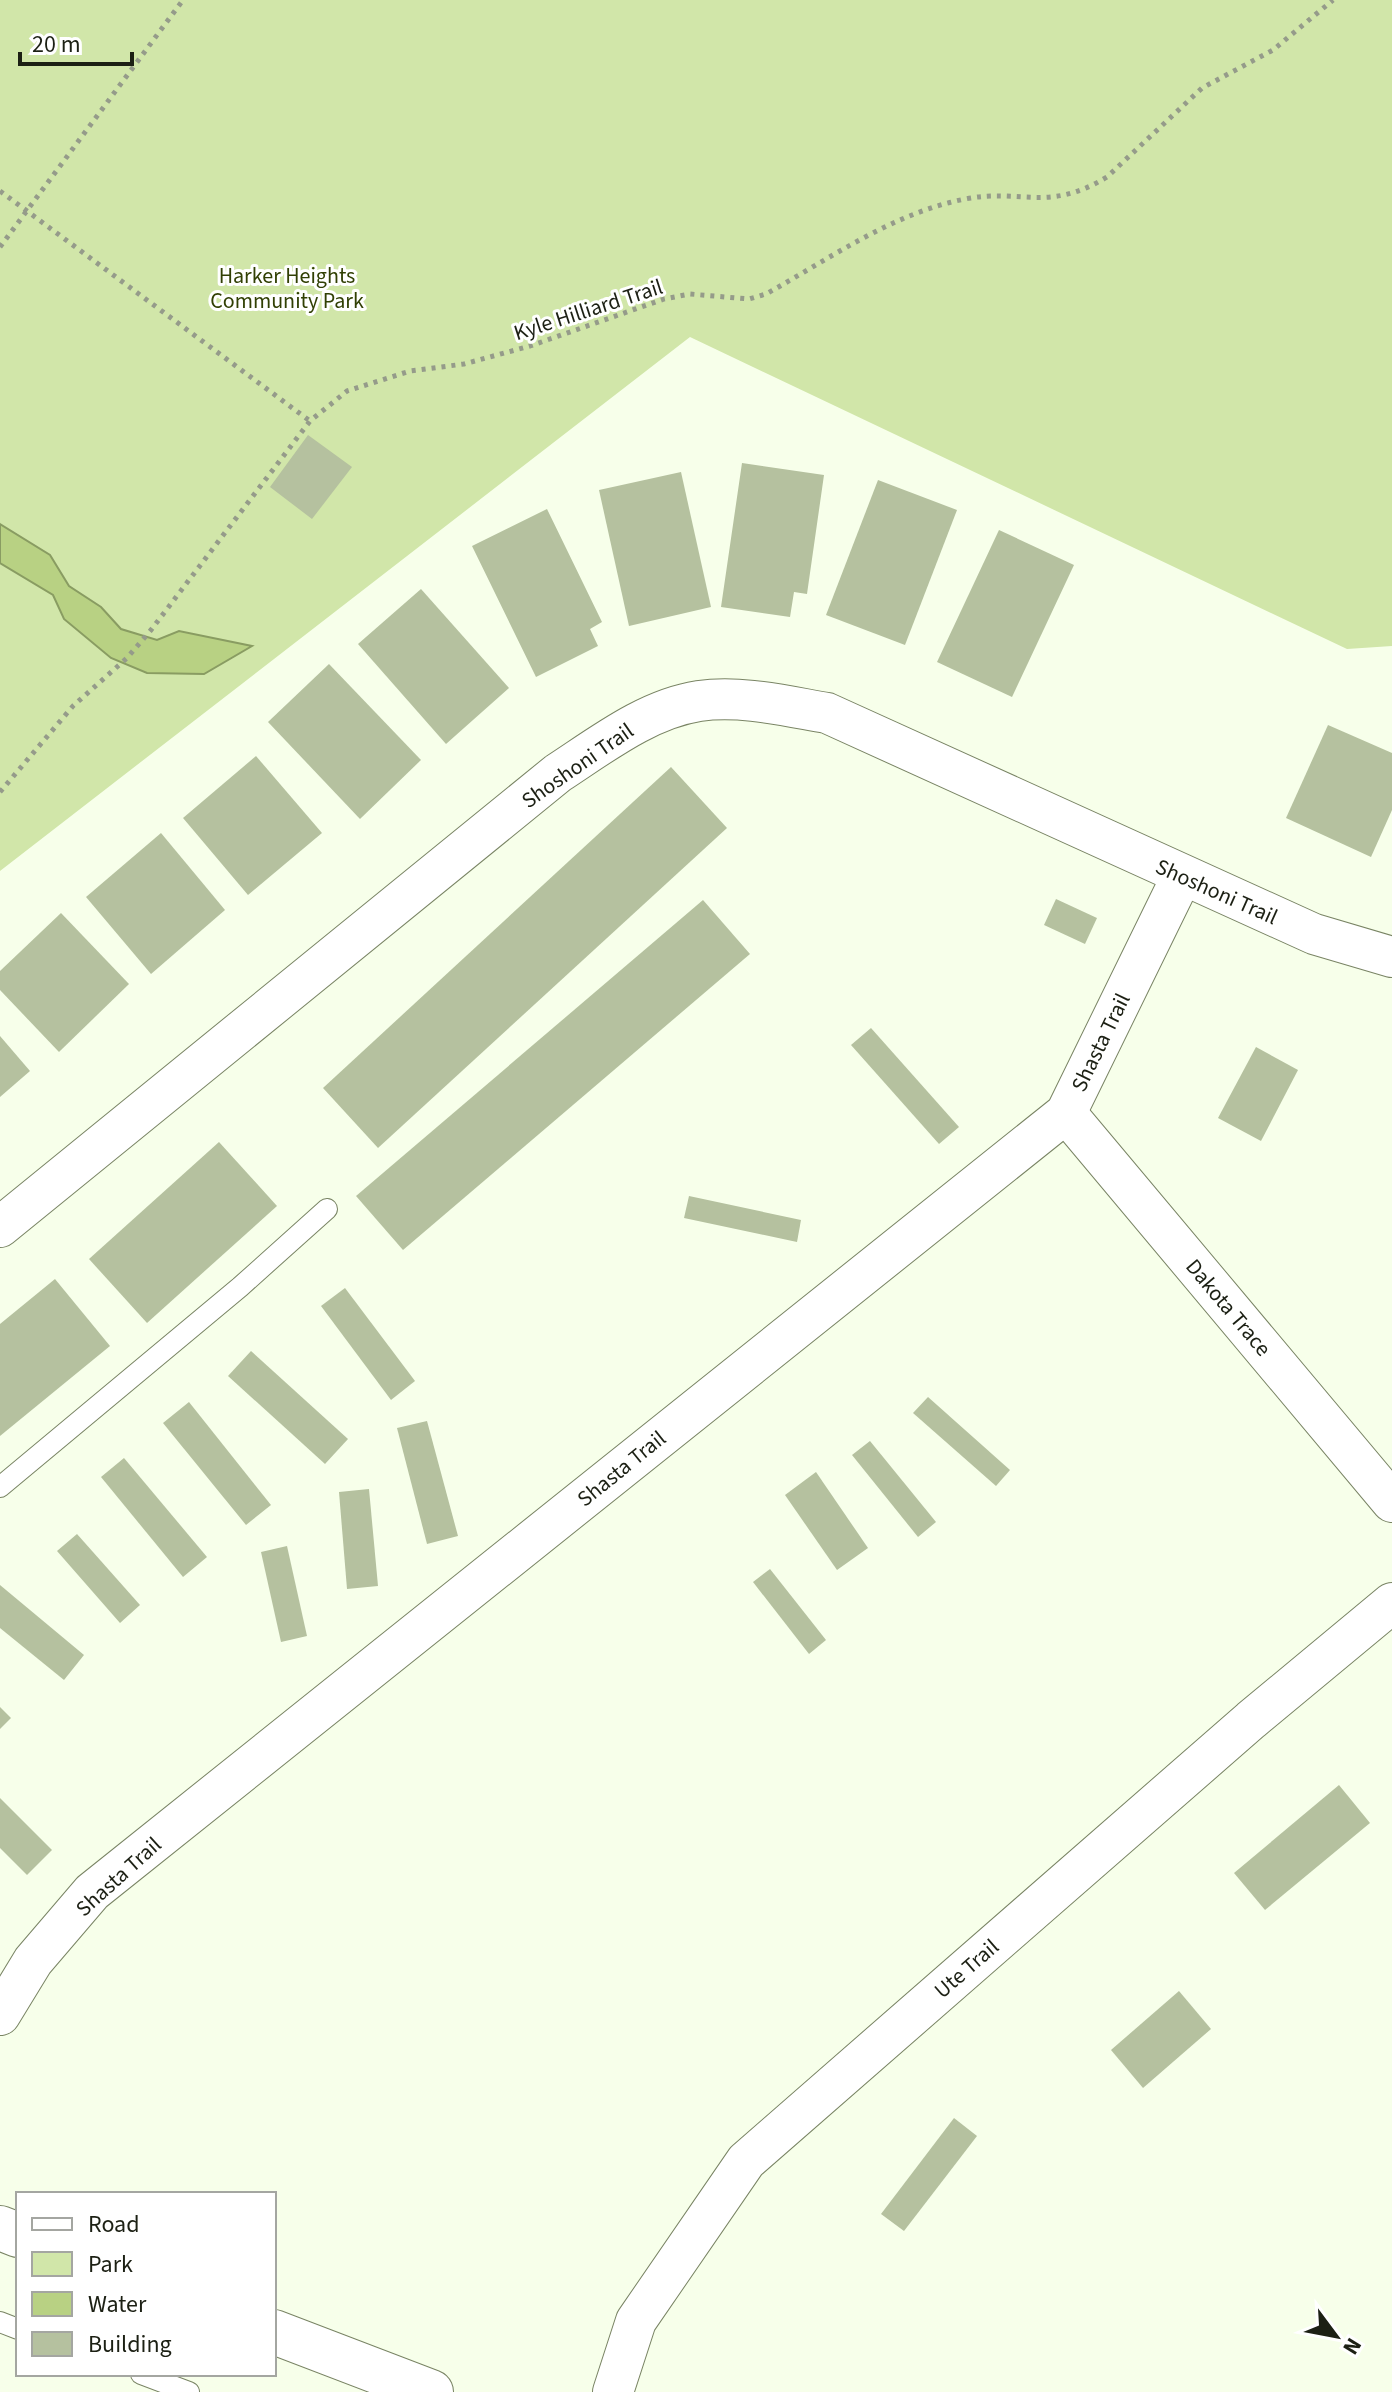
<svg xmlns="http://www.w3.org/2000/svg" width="1392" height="2392" font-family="'Source Sans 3',sans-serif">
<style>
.green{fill:#d1e6a9}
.water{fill:#b8d183;stroke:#899c62;stroke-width:2}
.building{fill:#b5c19f}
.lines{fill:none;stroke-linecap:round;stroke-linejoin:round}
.lane-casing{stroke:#798464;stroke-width:22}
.street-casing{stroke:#798464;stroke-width:42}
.secondary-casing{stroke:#798464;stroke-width:46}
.path{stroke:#959b8a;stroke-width:5;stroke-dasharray:4 6;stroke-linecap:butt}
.lane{stroke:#fff;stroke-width:20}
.street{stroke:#fff;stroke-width:40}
.secondary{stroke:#fff;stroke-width:44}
.labels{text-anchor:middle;stroke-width:6;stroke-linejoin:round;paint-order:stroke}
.park-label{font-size:22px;fill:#314004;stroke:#fff}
.street-label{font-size:22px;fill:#1c2014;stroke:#fff}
</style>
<rect width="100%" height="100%" fill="#f7ffea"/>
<polygon class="green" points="0,0 1392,0 1392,646 1347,649 690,337 0,871"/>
<polygon class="water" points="0,524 50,555 69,586 101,607 121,629 157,640 179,631 252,646 204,674 147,673 111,658 64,619 53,595 0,563"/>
<g class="building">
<polygon points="308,435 352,467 312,519 270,487"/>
<polygon points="742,463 824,475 807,594 794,592 790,617 721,607"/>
<polygon points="681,472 711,607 629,626 599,490"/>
<polygon points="878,480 957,510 905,645 826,615"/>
<polygon points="547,509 602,622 590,629 598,646 536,677 472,546"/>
<polygon points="999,530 1074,565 1012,697 937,662"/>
<polygon points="421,589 509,688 446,744 358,644"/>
<polygon points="329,664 421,760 360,819 268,722"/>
<polygon points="1328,725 1392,753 1392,810 1371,857 1286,818"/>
<polygon points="256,756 322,833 248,895 183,818"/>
<polygon points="671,767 727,828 378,1148 323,1088"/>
<polygon points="161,833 225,910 151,974 86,897"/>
<polygon points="1056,899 1097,918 1085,944 1044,925"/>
<polygon points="703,900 750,954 403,1250 356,1196"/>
<polygon points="61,913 129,984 59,1052 0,990 0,971"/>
<polygon points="871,1028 959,1127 939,1144 851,1045"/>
<polygon points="0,1036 30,1071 0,1097"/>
<polygon points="1256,1047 1298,1070 1261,1141 1218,1118"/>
<polygon points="219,1142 277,1206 147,1323 89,1259"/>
<polygon points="689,1196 801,1220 797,1242 684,1218"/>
<polygon points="55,1279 110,1346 0,1436 0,1324"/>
<polygon points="345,1288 415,1381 391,1400 321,1306"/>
<polygon points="251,1351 348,1439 325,1464 228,1376"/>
<polygon points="928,1397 1010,1470 996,1486 913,1413"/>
<polygon points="189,1402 271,1505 246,1525 163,1423"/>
<polygon points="427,1421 458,1536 427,1544 397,1428"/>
<polygon points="870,1441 936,1522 918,1537 852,1455"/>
<polygon points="124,1458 207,1557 183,1577 101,1477"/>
<polygon points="816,1472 868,1548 837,1570 785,1495"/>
<polygon points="369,1489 378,1586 347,1589 339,1492"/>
<polygon points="77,1534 140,1605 120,1623 57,1551"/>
<polygon points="287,1546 307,1636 281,1642 261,1552"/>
<polygon points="770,1569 826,1640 809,1654 753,1582"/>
<polygon points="0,1585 84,1655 64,1680 0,1628"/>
<polygon points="0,1707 11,1718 0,1729"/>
<polygon points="1339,1785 1370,1823 1265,1910 1234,1873"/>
<polygon points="0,1798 52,1850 27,1875 0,1848"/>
<polygon points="1179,1991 1211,2029 1143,2088 1111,2050"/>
<polygon points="954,2118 977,2136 904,2231 881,2214"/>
</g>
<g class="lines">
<defs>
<g id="lane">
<polyline points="0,1487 240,1287 327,1209"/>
<polyline points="0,2322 18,2329"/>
<polyline points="141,2374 189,2392"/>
</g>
<g id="street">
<polyline points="1066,1113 1392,1502"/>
<path d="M0,1227L558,773C601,745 647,709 699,701C741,695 786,706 827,713L1314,934L1392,957"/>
<polyline points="0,2015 33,1961 92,1892 1066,1113 1182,876"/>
<polyline points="613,2392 636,2321 746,2161 1251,1720 1392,1603"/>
</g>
<g id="secondary">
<polyline points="0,2228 18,2235"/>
<polyline points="274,2332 431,2392"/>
</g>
</defs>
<use href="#lane" class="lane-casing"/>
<use href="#street" class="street-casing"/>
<use href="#secondary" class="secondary-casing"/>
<g class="path">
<polyline points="0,191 310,421"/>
<polyline points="0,247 183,0"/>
<path d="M0,792L73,706L127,658L151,630L310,421L347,391L410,371L464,364L530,346L664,299L690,294L749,299L766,294C829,259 893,213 965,199C1021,188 1048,213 1107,177L1202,88L1273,50L1333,0"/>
</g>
<use href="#lane" class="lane"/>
<use href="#street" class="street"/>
<use href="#secondary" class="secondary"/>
</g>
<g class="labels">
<g class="park-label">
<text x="287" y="283">Harker Heights<tspan x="287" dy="25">Community Park</tspan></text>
</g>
<g class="street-label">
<text transform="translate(588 309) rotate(-18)" y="8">Kyle Hilliard Trail</text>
<text transform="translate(577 765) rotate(-35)" y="8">Shoshoni Trail</text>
<text transform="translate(1217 891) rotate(24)" y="8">Shoshoni Trail</text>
<text transform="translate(1100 1042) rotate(-64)" y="8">Shasta Trail</text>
<text transform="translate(1229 1307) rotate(50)" y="8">Dakota Trace</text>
<text transform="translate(621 1468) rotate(-39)" y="8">Shasta Trail</text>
<text transform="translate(118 1876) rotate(-42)" y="8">Shasta Trail</text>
<text transform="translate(966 1968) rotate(-41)" y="8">Ute Trail</text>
</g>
</g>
<rect x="16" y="2192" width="260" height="184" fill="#ffffff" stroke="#a4a6a1" stroke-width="2"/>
<rect x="32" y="2218" width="40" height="12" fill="#ffffff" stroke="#a4a6a1" stroke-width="2"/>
<text x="88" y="2232" font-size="24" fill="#1c2014">Road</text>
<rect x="32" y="2252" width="40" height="24" fill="#d1e6a9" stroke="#a4a6a1" stroke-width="2"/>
<text x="88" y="2272" font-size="24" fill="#1c2014">Park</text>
<rect x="32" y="2292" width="40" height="24" fill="#b8d183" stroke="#a4a6a1" stroke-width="2"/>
<text x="88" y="2312" font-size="24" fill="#1c2014">Water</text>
<rect x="32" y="2332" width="40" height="24" fill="#b5c19f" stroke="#a4a6a1" stroke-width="2"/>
<text x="88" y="2352" font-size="24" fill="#1c2014">Building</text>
<g transform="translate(1336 2336) rotate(122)" stroke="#ffffff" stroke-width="6" paint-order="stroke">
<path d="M0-6L14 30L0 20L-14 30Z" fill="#1c2014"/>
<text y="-12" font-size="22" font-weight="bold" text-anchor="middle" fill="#1c2014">N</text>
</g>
<path d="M20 52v12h112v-12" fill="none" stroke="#1c2014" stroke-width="4"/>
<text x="32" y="52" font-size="24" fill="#1c2014" stroke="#ffffff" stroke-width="6" paint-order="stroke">20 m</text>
</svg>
